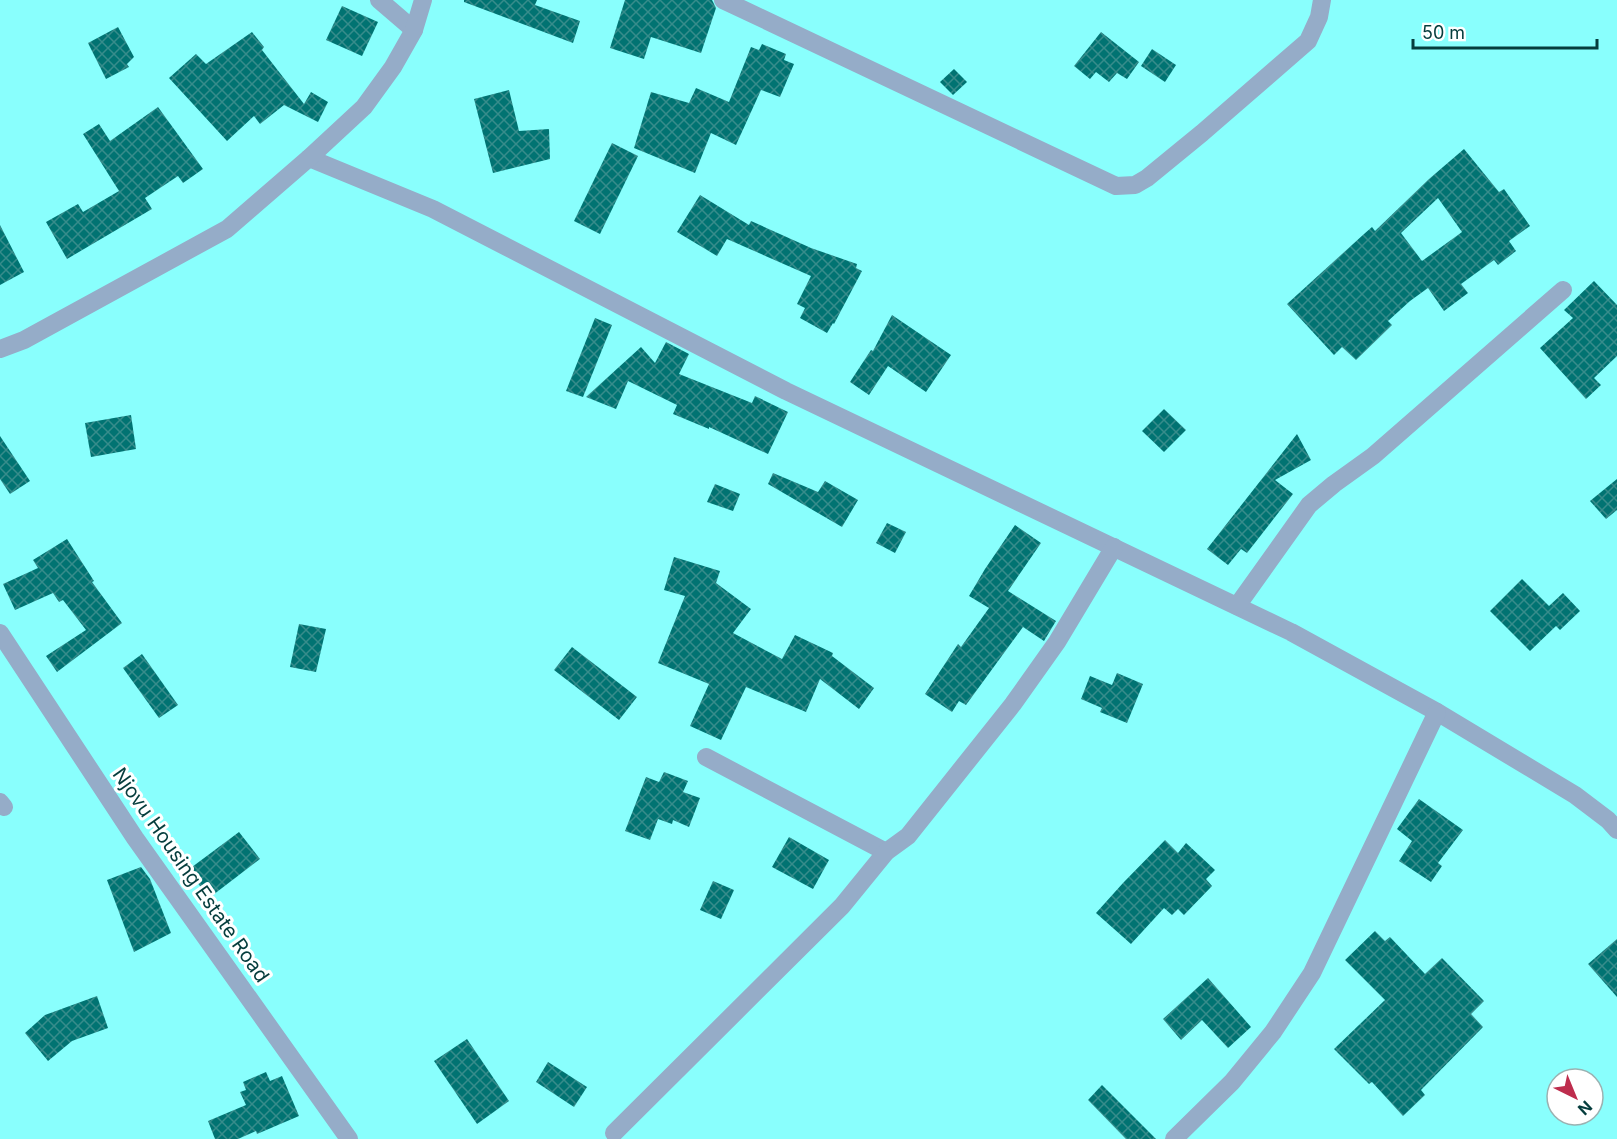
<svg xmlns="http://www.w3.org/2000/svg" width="1617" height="1139" font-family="Inter,sans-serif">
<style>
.building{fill:url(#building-cross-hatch);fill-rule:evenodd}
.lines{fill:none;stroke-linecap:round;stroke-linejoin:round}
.minor{stroke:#95acc8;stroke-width:18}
.labels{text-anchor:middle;stroke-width:6;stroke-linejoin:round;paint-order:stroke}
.street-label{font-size:20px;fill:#053d3d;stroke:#fff}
</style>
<defs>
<pattern id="building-cross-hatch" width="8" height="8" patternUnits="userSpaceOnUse" patternTransform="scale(1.5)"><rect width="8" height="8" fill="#017372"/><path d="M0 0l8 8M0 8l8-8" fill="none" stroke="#378c8b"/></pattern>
</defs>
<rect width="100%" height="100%" fill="#89fffd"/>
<g class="building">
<polygon points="464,0 537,0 535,5 580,21 573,43 464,2"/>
<polygon points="625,0 712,0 716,8 701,53 651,37 644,59 610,48"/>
<polygon points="342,6 378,22 362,56 326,40"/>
<polygon points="118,27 134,57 127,64 129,67 106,79 88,43"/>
<polygon points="252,32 264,47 262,50 304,104 311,92 328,102 318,122 284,105 260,124 254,116 227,141 169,78 196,54 206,64"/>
<polygon points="1101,32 1139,62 1127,79 1117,73 1109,82 1096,72 1090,79 1074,66"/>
<polygon points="762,44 786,54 784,60 794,64 780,97 761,90 736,145 711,133 695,173 634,148 651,92 689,103 696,88 729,102 751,47 759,50"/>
<polygon points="1152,49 1176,65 1165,82 1141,66"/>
<polygon points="954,69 967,82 953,95 940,82"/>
<polygon points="509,90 519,131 549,129 550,159 493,173 474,99"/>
<polygon points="158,107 203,169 183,183 178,176 145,198 152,209 67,259 46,222 78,204 83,212 119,191 83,134 99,124 110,141"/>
<polygon points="612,143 638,156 600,234 574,221"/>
<path d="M1464,149L1499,192L1504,189L1530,226L1509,241L1516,251L1498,265L1494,260L1461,284L1468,293L1444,311L1428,288L1410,301L1388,321L1392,325L1356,360L1342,347L1334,355L1287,304L1364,234L1372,227L1375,231L1429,179ZM1438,198L1462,232L1422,261L1401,233Z"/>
<polygon points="700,195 749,225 751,221 811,248 857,264 856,268 862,271 834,324 833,323 827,333 800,318 805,308 797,304 811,276 727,239 717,256 677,232"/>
<polygon points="0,225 24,272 0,285"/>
<polygon points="1594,281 1617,305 1617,356 1594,378 1601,385 1586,399 1540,348 1573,318 1564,310"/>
<polygon points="892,315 951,355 926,392 888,366 869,395 850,382 871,350 873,351"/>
<polygon points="595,318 612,325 583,397 566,391"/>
<polygon points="666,342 689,354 679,374 752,403 755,396 788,412 768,454 709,427 709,429 673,414 677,405 628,381 616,409 586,397 641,347 655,363"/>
<polygon points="1164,409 1186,430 1164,452 1142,431"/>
<polygon points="131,415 136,449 91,457 85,423"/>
<polygon points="1297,434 1311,460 1275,480 1293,494 1247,553 1241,549 1228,565 1207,549"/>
<polygon points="0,436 30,481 10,494 0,479"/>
<polygon points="773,473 818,492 825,481 858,500 842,527 768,484"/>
<polygon points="1617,479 1617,510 1606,519 1590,501"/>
<polygon points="715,484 740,494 733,511 707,502"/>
<polygon points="887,523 906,532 895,553 876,543"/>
<polygon points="1015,525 1041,543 1008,591 1056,621 1044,641 1023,627 966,705 959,701 952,712 925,694 958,644 961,647 989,608 969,596 985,569"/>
<polygon points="67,539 94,581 92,582 122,623 57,672 46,656 86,630 63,600 59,602 53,593 15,610 3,584 38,568 33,560"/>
<polygon points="674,557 720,571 716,583 751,609 733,633 782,659 795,635 833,653 832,656 874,688 859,709 820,679 806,712 746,687 721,740 690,726 709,684 658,663 685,596 664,590"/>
<polygon points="1522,579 1549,606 1563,593 1580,611 1560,630 1556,626 1530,651 1490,611"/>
<polygon points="299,624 326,629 316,672 290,667"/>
<polygon points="572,647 637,697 619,720 554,670"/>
<polygon points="142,654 178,705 159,718 123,668"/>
<polygon points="1117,673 1143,684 1127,723 1100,712 1102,708 1081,699 1090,676 1112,685"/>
<polygon points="664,772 688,781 683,792 700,798 689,827 673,820 672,824 658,819 650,840 625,831 646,777 659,782"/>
<polygon points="1419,799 1463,830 1438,863 1442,866 1431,882 1399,861 1412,841 1397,829"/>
<polygon points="239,832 260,859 209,898 188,870"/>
<polygon points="789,837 829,860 813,889 772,867"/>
<polygon points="1165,840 1178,853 1186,843 1215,870 1206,879 1212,886 1184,915 1178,909 1172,915 1164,908 1131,944 1096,913 1123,883"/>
<polygon points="141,867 150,879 171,933 134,952 107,880"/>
<polygon points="713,881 734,890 721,919 700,910"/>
<polygon points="1375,931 1385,941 1390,937 1425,974 1442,958 1484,1001 1471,1014 1483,1027 1421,1090 1425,1095 1403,1116 1372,1082 1369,1084 1334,1049 1385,1000 1345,960"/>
<polygon points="1617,939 1617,997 1588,964"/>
<polygon points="1208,978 1251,1027 1228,1048 1202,1020 1181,1040 1163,1019"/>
<polygon points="97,996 108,1028 72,1041 48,1061 25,1033 45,1015"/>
<polygon points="467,1039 509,1101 477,1124 434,1061"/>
<polygon points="548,1062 587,1087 574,1107 536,1082"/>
<polygon points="266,1072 270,1081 282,1076 299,1116 257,1134 256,1131 238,1139 215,1139 208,1121 246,1105 240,1092 246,1090 243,1082"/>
<polygon points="1102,1085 1156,1139 1126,1139 1088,1100"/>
</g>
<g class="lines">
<g class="minor">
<polyline points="379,0 414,30"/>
<polyline points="723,0 1116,186 1135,185 1147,178 1202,133 1308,41 1319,17 1322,0"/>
<polyline points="309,158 433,209 786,391 1291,632 1437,712 1575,795 1608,820 1617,830"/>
<polyline points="0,349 24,340 227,229 309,158 364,107 393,67 414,30 423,0"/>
<polyline points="1237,606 1309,505 1334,484 1373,456 1563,290"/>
<polyline points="0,633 135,838 349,1139"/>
<polyline points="706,757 886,852"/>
<polyline points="0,802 4,807"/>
<polyline points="614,1133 842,906 886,852 908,836 1013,704 1057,642 1114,547"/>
<polyline points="1174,1139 1232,1082 1273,1032 1312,973 1437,712"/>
</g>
</g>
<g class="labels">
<g class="street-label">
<text transform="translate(191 875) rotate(55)" y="7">Njovu Housing Estate Road</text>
</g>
</g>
<g transform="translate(1575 1097) rotate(137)"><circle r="28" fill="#ffffff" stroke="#9bb1b1" stroke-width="1.5"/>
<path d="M0-4.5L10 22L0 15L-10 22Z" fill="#be2d4d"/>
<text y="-9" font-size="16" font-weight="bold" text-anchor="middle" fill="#053d3d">N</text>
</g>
<path d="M1413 39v9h184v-9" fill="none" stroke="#053d3d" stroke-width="3"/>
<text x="1422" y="39" font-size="18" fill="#053d3d" stroke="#ffffff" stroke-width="4.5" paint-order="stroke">50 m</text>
</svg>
